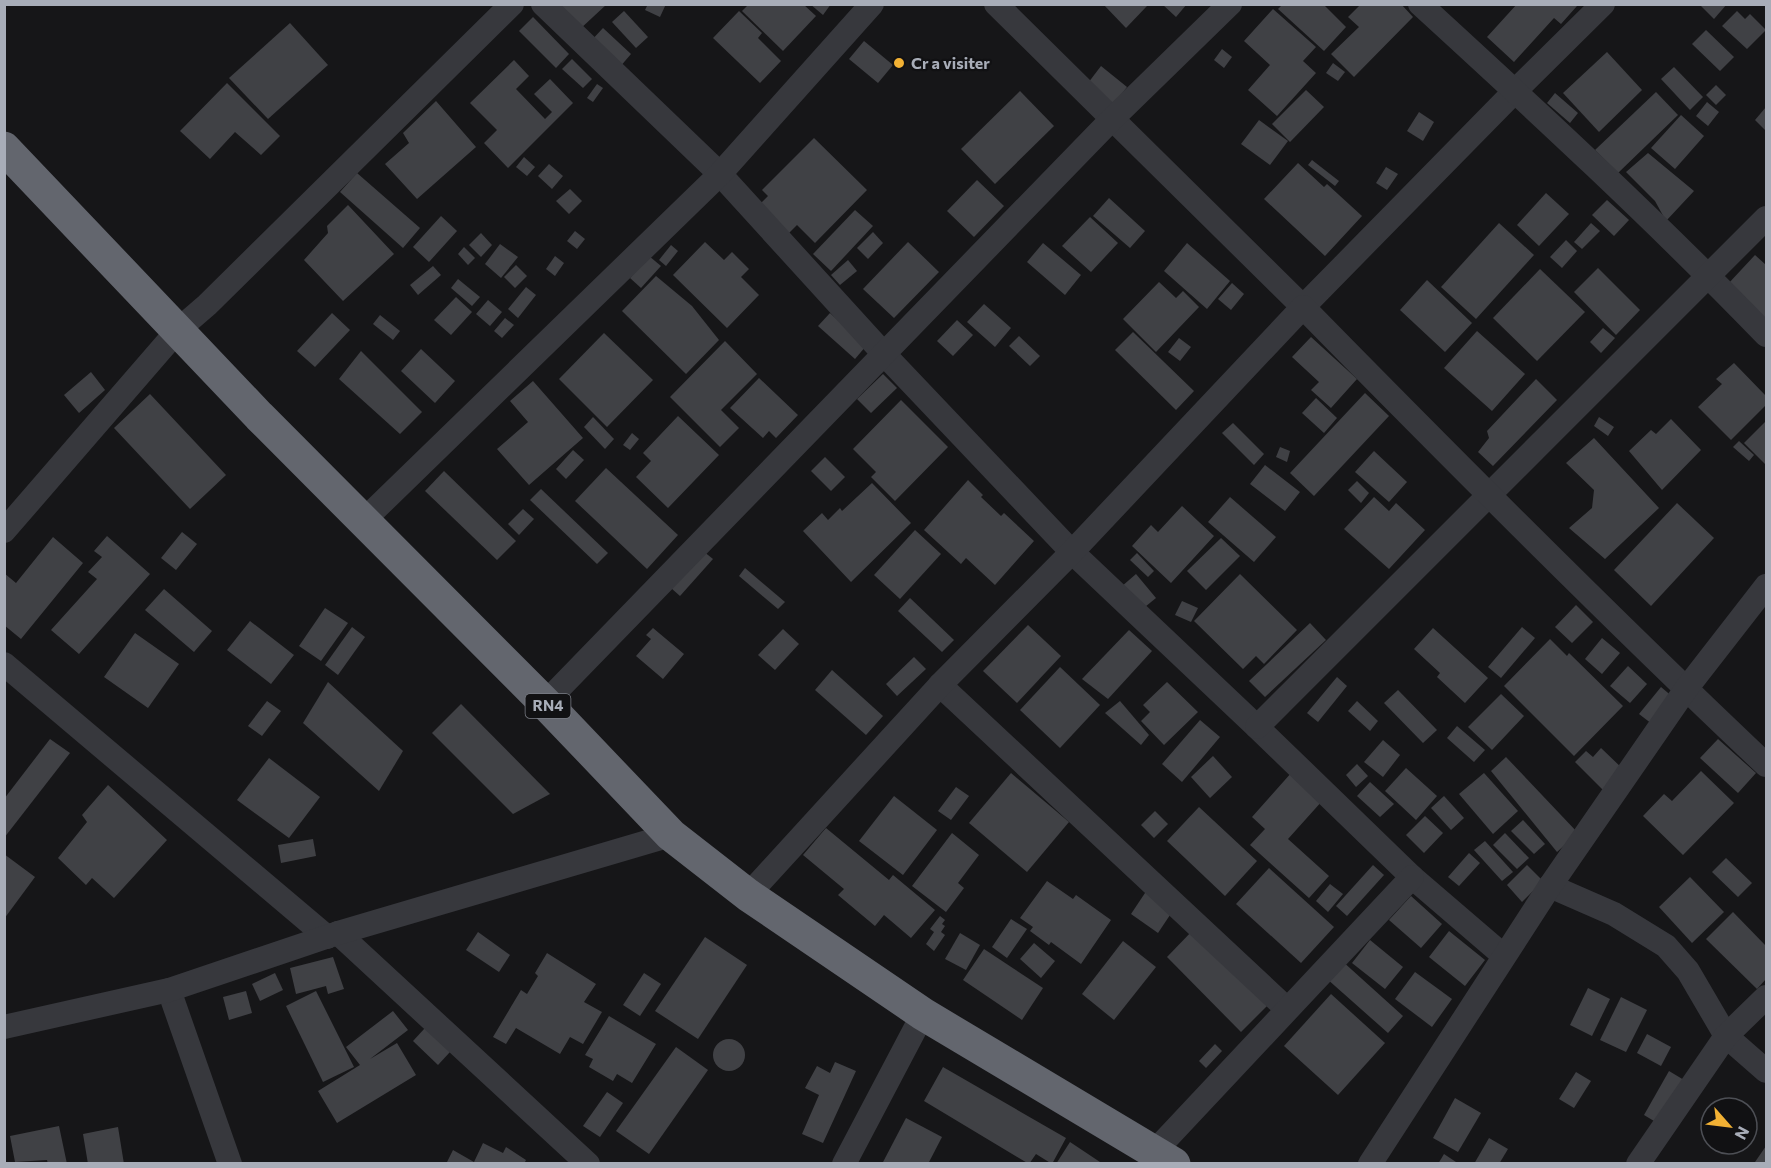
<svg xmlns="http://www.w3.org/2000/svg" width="1771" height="1168" font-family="Commissioner,sans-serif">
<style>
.building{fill:#404145}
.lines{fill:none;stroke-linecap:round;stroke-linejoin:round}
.street{stroke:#37383d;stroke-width:24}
.highway{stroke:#63666e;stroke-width:33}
.poi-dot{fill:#f2b134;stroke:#111113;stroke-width:2}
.labels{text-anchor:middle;stroke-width:4.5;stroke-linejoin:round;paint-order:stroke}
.shield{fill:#111113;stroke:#7b7e86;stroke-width:1.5}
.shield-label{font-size:15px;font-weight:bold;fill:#a8adb8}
.poi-label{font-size:16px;font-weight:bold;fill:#a8adb8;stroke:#111113;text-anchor:start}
</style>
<rect width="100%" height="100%" fill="#161618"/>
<g class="building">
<polygon points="556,4 607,4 579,30"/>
<polygon points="648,4 666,4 660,17 645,10"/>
<polygon points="749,4 803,4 816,16 783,51 742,11"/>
<polygon points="810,4 831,4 823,15"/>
<polygon points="1103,4 1145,4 1147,6 1126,28"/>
<polygon points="1162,4 1187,4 1176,17"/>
<polygon points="1283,4 1323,4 1346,27 1324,51 1278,9"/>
<polygon points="1361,4 1401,4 1413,17 1354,77 1331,54 1359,27 1348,17"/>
<polygon points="1517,4 1575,4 1577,6 1561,24 1554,18 1514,62 1487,37"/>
<polygon points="1699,4 1727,4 1714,19"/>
<polygon points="1273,9 1316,47 1303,61 1316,73 1277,116 1248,90 1270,65 1244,41"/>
<polygon points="624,11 648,37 636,48 612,22"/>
<polygon points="739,11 762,33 758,38 781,61 760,83 713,38"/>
<polygon points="1737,11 1745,19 1750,14 1766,30 1747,49 1722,26"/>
<polygon points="533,17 569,54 556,68 519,31"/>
<polygon points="290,23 328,65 268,119 229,78"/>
<polygon points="603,28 631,54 619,68 590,42"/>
<polygon points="1706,30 1734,57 1720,71 1692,44"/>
<polygon points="864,41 893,65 878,83 849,59"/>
<polygon points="1222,49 1232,57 1224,68 1214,60"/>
<polygon points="1607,52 1642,90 1599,132 1563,93"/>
<polygon points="572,59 592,79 583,88 562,69"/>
<polygon points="514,60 529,76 516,89 545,119 552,112 534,94 550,79 573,103 508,168 484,143 497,130 470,103"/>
<polygon points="1333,63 1345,72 1338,81 1326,73"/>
<polygon points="1101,66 1127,87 1111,108 1085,87"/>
<polygon points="1674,67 1703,97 1690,110 1661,79"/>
<polygon points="227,83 280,136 261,155 235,132 210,159 180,131"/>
<polygon points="597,84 603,88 593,102 587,98"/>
<polygon points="1716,85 1726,95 1716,105 1706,95"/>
<polygon points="1306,90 1324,107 1290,142 1272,124"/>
<polygon points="1020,91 1054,126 995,184 961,149"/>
<polygon points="1656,92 1678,115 1618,173 1595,150"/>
<polygon points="1555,93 1578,113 1570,123 1547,103"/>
<polygon points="436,101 476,147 417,199 385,164 409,143 403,133"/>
<polygon points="1707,102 1719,112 1708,126 1696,116"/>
<polygon points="1766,107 1766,131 1755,120"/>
<polygon points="1419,112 1434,122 1423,141 1407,131"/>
<polygon points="1681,115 1704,136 1675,169 1651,148"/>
<polygon points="1259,120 1288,141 1270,165 1241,144"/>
<polygon points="814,138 867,190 815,243 797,225 789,233 760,204 768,196 762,190"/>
<polygon points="1648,153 1694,191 1666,221 1655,201 1626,172"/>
<polygon points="524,157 535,167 527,176 516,167"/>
<polygon points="1312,160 1339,181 1335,186 1308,165"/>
<polygon points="1298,163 1324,187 1327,184 1362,216 1325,256 1264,199"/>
<polygon points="549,164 563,176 552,189 538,176"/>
<polygon points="1386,167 1398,174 1387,190 1376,183"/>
<polygon points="357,173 420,228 403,248 340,192"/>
<polygon points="977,180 1004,206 974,237 947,211"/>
<polygon points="570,189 582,201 569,214 556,201"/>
<polygon points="1546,193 1569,214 1539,246 1517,225"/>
<polygon points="1109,198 1145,231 1130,248 1093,216"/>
<polygon points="1607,200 1629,220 1614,236 1592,215"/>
<polygon points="348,205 394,254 343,301 304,260 328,233 327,226"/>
<polygon points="855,210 873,226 831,271 813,254"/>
<polygon points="441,216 457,231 429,262 413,247"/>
<polygon points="1090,217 1118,243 1091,272 1062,246"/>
<polygon points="1499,223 1534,255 1476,319 1441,287"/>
<polygon points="1591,223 1600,231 1582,249 1574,242"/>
<polygon points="575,231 585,239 577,249 567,241"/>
<polygon points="873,232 883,243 868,259 857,248"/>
<polygon points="481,233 492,245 481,257 469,245"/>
<polygon points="1566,240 1577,251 1562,268 1550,257"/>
<polygon points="705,242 724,260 732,252 749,269 741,277 759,295 727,328 673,275"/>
<polygon points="908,242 939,272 894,318 863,289"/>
<polygon points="1043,243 1081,275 1065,295 1027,262"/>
<polygon points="1187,243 1230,281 1207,309 1164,271"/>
<polygon points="500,244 518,257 501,278 485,264"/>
<polygon points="671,245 678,251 666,266 659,260"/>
<polygon points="464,247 475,258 468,265 458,254"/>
<polygon points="1755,255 1766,265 1766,320 1728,284"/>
<polygon points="555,256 564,263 555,276 546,269"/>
<polygon points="649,256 661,266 641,288 630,278"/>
<polygon points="848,260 857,271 840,285 831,275"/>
<polygon points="516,265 527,276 515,288 504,277"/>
<polygon points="433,266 441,275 418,295 410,285"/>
<polygon points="1598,268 1640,310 1616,335 1574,292"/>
<polygon points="1540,269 1585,312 1537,361 1493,318"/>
<polygon points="656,276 692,306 719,340 686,374 622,311"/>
<polygon points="458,279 480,297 472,306 451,288"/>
<polygon points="1427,280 1472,323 1445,352 1400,310"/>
<polygon points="1159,282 1176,298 1183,291 1199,307 1156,352 1123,319"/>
<polygon points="1232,283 1244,294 1231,310 1218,299"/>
<polygon points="526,287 536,295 518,318 508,309"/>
<polygon points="456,297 472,312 451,335 434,320"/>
<polygon points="488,300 502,312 490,326 476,314"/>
<polygon points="984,304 1011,328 995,347 967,322"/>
<polygon points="332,313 350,330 315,367 297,351"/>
<polygon points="830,313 866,346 855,359 818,326"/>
<polygon points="380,315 400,331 393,340 373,324"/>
<polygon points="505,318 514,325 502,338 494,331"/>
<polygon points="957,320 973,335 953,356 937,341"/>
<polygon points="1603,328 1615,338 1601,353 1590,342"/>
<polygon points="1477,331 1525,374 1492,411 1444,368"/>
<polygon points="1133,332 1194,391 1176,410 1115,350"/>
<polygon points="604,333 653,380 607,427 559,379"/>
<polygon points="1019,336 1040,356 1030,366 1009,346"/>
<polygon points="1311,337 1357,379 1331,408 1311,390 1319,382 1292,357"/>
<polygon points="1179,338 1191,347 1180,361 1168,352"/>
<polygon points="725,341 757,374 721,410 739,428 720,447 670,397"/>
<polygon points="421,349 455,381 435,403 401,371"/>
<polygon points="361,351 422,412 400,434 339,379"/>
<polygon points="1734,363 1766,396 1766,405 1731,440 1698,407 1722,384 1716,379"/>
<polygon points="91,372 105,390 79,413 64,395"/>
<polygon points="883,374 897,388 871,413 857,399"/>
<polygon points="759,378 798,415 776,438 769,431 763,438 730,408"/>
<polygon points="1536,379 1557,400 1493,466 1478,452 1489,438 1487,431"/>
<polygon points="533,381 583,438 529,485 497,449 528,422 510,401"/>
<polygon points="1365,393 1389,416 1314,496 1290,473"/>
<polygon points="150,394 226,475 190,509 114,428"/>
<polygon points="1316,398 1337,418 1324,433 1302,413"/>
<polygon points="901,400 948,447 895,501 871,477 876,472 853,449"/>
<polygon points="678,416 719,455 668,508 636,477 651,461 643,453"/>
<polygon points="593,417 614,439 605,449 584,427"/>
<polygon points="1599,417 1614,427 1608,436 1594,426"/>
<polygon points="1671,419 1701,450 1662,490 1629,451 1651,430 1656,434"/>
<polygon points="1766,421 1766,465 1744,443"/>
<polygon points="1233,423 1264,454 1254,465 1222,433"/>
<polygon points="632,433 639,439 630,450 623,445"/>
<polygon points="1594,438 1659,508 1605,559 1569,528 1592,508 1594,490 1566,463"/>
<polygon points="1739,441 1754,455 1749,461 1733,447"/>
<polygon points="1280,447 1290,451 1287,462 1276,457"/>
<polygon points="573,450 584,460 566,479 556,469"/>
<polygon points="1374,451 1407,482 1389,502 1355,472"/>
<polygon points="825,457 845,477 831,491 811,471"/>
<polygon points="1265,465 1300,492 1285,511 1250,484"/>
<polygon points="606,468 678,535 647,569 575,501"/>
<polygon points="444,471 516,541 497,560 425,491"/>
<polygon points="968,480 983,495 981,497 1001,516 1004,513 1034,541 995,585 966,558 961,564 924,530"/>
<polygon points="1357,481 1369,493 1361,503 1348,490"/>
<polygon points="872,483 911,523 851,582 803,531 822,513 828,520 840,508 842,511"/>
<polygon points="541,489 608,553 597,564 530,500"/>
<polygon points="1230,497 1276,537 1254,562 1208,522"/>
<polygon points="1374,497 1389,511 1396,503 1425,530 1389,569 1344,529"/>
<polygon points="1677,503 1714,538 1651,606 1614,570"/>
<polygon points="1182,506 1214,536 1171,583 1132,546 1151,525 1158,532"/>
<polygon points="523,509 534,519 519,535 508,524"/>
<polygon points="915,530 941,554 900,599 874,575"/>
<polygon points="182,532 197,544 176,570 161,558"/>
<polygon points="107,536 150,574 79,654 51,630 97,579 88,572 102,557 94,551"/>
<polygon points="53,537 83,563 21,639 4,625 4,573 16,583"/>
<polygon points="1221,538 1240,556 1206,590 1187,571"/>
<polygon points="703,551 713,559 680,596 671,588"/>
<polygon points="1137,553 1154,571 1148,577 1130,560"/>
<polygon points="745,568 785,602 778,609 739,576"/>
<polygon points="1136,574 1156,598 1140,611 1121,587"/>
<polygon points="1240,574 1297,630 1264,664 1256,656 1243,669 1194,621"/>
<polygon points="164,589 212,631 194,652 145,610"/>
<polygon points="910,598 954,640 942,652 898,611"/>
<polygon points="1182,601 1198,608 1191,622 1175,615"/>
<polygon points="1576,605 1593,622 1572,643 1555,627"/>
<polygon points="325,608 348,623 321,661 299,646"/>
<polygon points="250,621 294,655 271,684 227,650"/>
<polygon points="1310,623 1326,640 1265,697 1249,681"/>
<polygon points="1028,625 1061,656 1017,703 983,671"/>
<polygon points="352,627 365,637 338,675 325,665"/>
<polygon points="1522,627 1535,638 1501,678 1488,667"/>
<polygon points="653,628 684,654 663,679 636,656 651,639 646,635"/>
<polygon points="1433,628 1488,678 1465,703 1437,677 1440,673 1414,649"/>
<polygon points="783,629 799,644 775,670 758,655"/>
<polygon points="1129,630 1152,651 1108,699 1082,679"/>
<polygon points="135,633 179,664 148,708 104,677"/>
<polygon points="1602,638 1620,653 1602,674 1585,659"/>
<polygon points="1550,639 1567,656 1569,653 1623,706 1574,756 1504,686"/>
<polygon points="914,657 926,669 897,696 886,684"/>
<polygon points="1628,666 1647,684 1630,703 1610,686"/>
<polygon points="1060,667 1100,705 1060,748 1020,710"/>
<polygon points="832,670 883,716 866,735 815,690"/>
<polygon points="1337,677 1347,686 1318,722 1307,713"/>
<polygon points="328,682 403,751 379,791 303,723"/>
<polygon points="1167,682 1198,712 1164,745 1141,721 1150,712 1143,705"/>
<polygon points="1661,687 1674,698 1652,724 1639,714"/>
<polygon points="1398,690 1437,730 1423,743 1384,703"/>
<polygon points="1501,694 1524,716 1492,750 1468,727"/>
<polygon points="267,701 281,711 262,736 248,726"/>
<polygon points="1120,701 1149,735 1141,745 1105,713"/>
<polygon points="1357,701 1378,721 1370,731 1348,711"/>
<polygon points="461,704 550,794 513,814 432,733"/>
<polygon points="1200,720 1220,737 1182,782 1162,764"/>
<polygon points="1457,726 1485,750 1474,762 1447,738"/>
<polygon points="50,739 70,753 4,838 4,799"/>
<polygon points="1718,739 1756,773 1738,793 1700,758"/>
<polygon points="1383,740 1400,755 1383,777 1364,762"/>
<polygon points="1601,748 1625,771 1604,791 1575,762 1586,751 1593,757"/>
<polygon points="1213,756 1232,777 1210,798 1191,777"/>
<polygon points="1506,757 1578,833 1557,852 1491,771"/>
<polygon points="269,758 320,797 289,838 237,800"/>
<polygon points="1357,764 1368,776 1356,787 1346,775"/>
<polygon points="1406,768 1437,796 1416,820 1385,791"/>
<polygon points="1701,771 1734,803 1683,855 1643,816 1664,794 1672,801"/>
<polygon points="1292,772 1323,800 1288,839 1329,876 1309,898 1250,845 1265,829 1252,817"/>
<polygon points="1011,773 1069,822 1027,872 969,823"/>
<polygon points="1484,773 1518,811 1493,834 1459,794"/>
<polygon points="1370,782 1394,804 1380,817 1357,796"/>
<polygon points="108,785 167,840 114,898 92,878 86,885 58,858 87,822 82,815"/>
<polygon points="956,787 969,796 951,820 938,811"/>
<polygon points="894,796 937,830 903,875 859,841"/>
<polygon points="1444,796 1464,818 1451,830 1431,808"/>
<polygon points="1199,807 1257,861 1225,896 1167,841"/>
<polygon points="1155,811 1168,824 1154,838 1141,825"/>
<polygon points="1425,816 1443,833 1424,853 1406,835"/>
<polygon points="1523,820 1545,844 1534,854 1511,831"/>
<polygon points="826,828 889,880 893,875 935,910 911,938 884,915 875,926 838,895 844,889 803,855"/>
<polygon points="952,833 979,855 958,883 964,888 946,912 912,886"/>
<polygon points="1505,833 1529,858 1517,869 1493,845"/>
<polygon points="313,839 316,856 281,863 278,845"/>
<polygon points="1485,841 1513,872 1502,881 1474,850"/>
<polygon points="1469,853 1480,863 1459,886 1448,877"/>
<polygon points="4,854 35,877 4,919"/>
<polygon points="1726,858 1752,883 1738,897 1712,872"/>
<polygon points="1373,865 1384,875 1347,916 1336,906"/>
<polygon points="1527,865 1543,881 1522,902 1507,885"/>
<polygon points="1269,868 1334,927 1301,963 1236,904"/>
<polygon points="1690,877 1724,912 1692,943 1659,907"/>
<polygon points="1047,881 1073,899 1076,895 1111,920 1081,964 1051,942 1049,945 1030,931 1033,927 1020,918"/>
<polygon points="1330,884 1343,894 1328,912 1316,901"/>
<polygon points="1147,890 1174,909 1158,933 1131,914"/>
<polygon points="1411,896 1442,924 1421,948 1389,920"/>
<polygon points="1733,912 1766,946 1766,979 1757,989 1706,939"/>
<polygon points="940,916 945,920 942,924 945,926 941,932 945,935 934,951 926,944 934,932 930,929"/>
<polygon points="1011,919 1027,929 1007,958 992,947"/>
<polygon points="1195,928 1269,1004 1241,1032 1167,957"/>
<polygon points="1449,931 1485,960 1465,986 1429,957"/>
<polygon points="478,932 510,955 499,972 466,950"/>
<polygon points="960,933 980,945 966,970 945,959"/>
<polygon points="705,937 747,965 698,1039 655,1011"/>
<polygon points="1370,940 1403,967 1385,989 1352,963"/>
<polygon points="1123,941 1156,967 1114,1020 1082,994"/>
<polygon points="1034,943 1055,961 1041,978 1020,959"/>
<polygon points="984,949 1043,988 1022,1020 963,980"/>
<polygon points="547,953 596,984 584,1002 602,1012 583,1044 570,1037 560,1054 516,1028 506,1044 493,1037 521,990 527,994 538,976 535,973"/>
<polygon points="333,957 344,989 328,994 326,986 296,994 290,968"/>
<polygon points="1341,960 1403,1016 1388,1033 1326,978"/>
<polygon points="1415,972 1452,999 1432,1027 1395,999"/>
<polygon points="275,973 283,990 260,1001 252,984"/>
<polygon points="644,973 661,984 640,1016 623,1005"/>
<polygon points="1588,988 1610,999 1592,1036 1570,1025"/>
<polygon points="246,991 252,1013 229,1020 223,997"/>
<polygon points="316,991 354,1067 323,1082 286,1006"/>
<polygon points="1331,994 1385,1043 1338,1095 1284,1046"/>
<polygon points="1621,997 1647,1010 1626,1052 1600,1040"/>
<polygon points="393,1011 408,1030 370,1059 397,1043 416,1075 337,1123 318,1091 360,1065 346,1047"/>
<polygon points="609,1016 656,1044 632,1083 617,1074 613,1081 589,1067 593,1059 585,1055"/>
<polygon points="425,1028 450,1052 438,1065 413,1041"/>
<polygon points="1647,1034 1671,1047 1661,1066 1637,1053"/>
<circle cx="729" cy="1055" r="16"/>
<polygon points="1215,1044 1222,1051 1206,1068 1199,1061"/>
<polygon points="676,1047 708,1070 649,1154 616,1131"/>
<polygon points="835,1062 856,1071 823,1143 802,1134 819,1095 805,1088 817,1066 830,1073"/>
<polygon points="943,1067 1066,1138 1052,1164 1036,1154 1029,1164 924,1101"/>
<polygon points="1669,1071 1684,1080 1659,1124 1644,1115"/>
<polygon points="1576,1072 1591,1081 1574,1108 1559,1099"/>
<polygon points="607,1092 623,1103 600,1137 583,1126"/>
<polygon points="1455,1098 1481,1113 1458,1152 1433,1138"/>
<polygon points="906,1118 942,1137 928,1164 882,1164"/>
<polygon points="59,1126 67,1164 48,1164 47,1160 15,1162 10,1136"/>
<polygon points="118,1127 124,1164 88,1164 83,1134"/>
<polygon points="1489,1138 1508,1149 1499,1164 1474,1164"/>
<polygon points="1070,1142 1103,1164 1056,1164"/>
<polygon points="483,1143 503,1153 506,1147 526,1160 524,1164 446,1164 453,1150 474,1162"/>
<polygon points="1766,1146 1766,1164 1757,1164 1755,1162"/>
<polygon points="1444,1154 1459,1164 1438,1164"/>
</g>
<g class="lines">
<g class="street">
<polyline points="543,4 720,174 884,354 1072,552 1257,727 1412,877 1504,956"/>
<polyline points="996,4 1303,307 1515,91 1603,4"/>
<path d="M1420,4C1538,112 1655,220 1766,335"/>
<polyline points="363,521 720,174 872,4"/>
<polyline points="4,531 178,330 207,305 512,4"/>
<polyline points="4,664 327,937"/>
<polyline points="940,685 1287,1009"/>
<polyline points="545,703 1111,120 1230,4"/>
<polyline points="1257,727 1766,218"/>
<polyline points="1550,886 1614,914 1666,946 1688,971 1726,1036 1766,1071"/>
<path d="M748,895L940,685L1072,552L1303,307C1455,462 1608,616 1766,765"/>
<polyline points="338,933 588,1164"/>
<polyline points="169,990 230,1164"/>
<polyline points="4,1027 169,990 338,933 671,835"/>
<polyline points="1154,1152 1412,877"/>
<polyline points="844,1164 923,1014"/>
<polyline points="1370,1164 1550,886 1686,689 1766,586"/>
<polyline points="1638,1164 1726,1036 1766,997"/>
</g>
<polyline class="highway" points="4,148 259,416 545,703 671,835 748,895 923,1014 1174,1164"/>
</g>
<circle class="poi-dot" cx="899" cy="63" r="6"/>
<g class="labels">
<rect class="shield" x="525.5" y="694" width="45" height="24" rx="4.5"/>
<g class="shield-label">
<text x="548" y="711">RN4</text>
</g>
<g class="poi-label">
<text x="911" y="69">Cr a visiter</text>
</g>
</g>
<rect width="1771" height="1168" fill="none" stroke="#a8adb8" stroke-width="12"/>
<g transform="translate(1729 1126) rotate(118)"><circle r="28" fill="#111113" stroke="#4d4f55" stroke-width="1.5"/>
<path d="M0-4.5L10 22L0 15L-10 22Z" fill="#f2b134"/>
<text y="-9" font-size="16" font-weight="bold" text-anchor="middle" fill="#a8adb8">N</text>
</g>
</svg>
